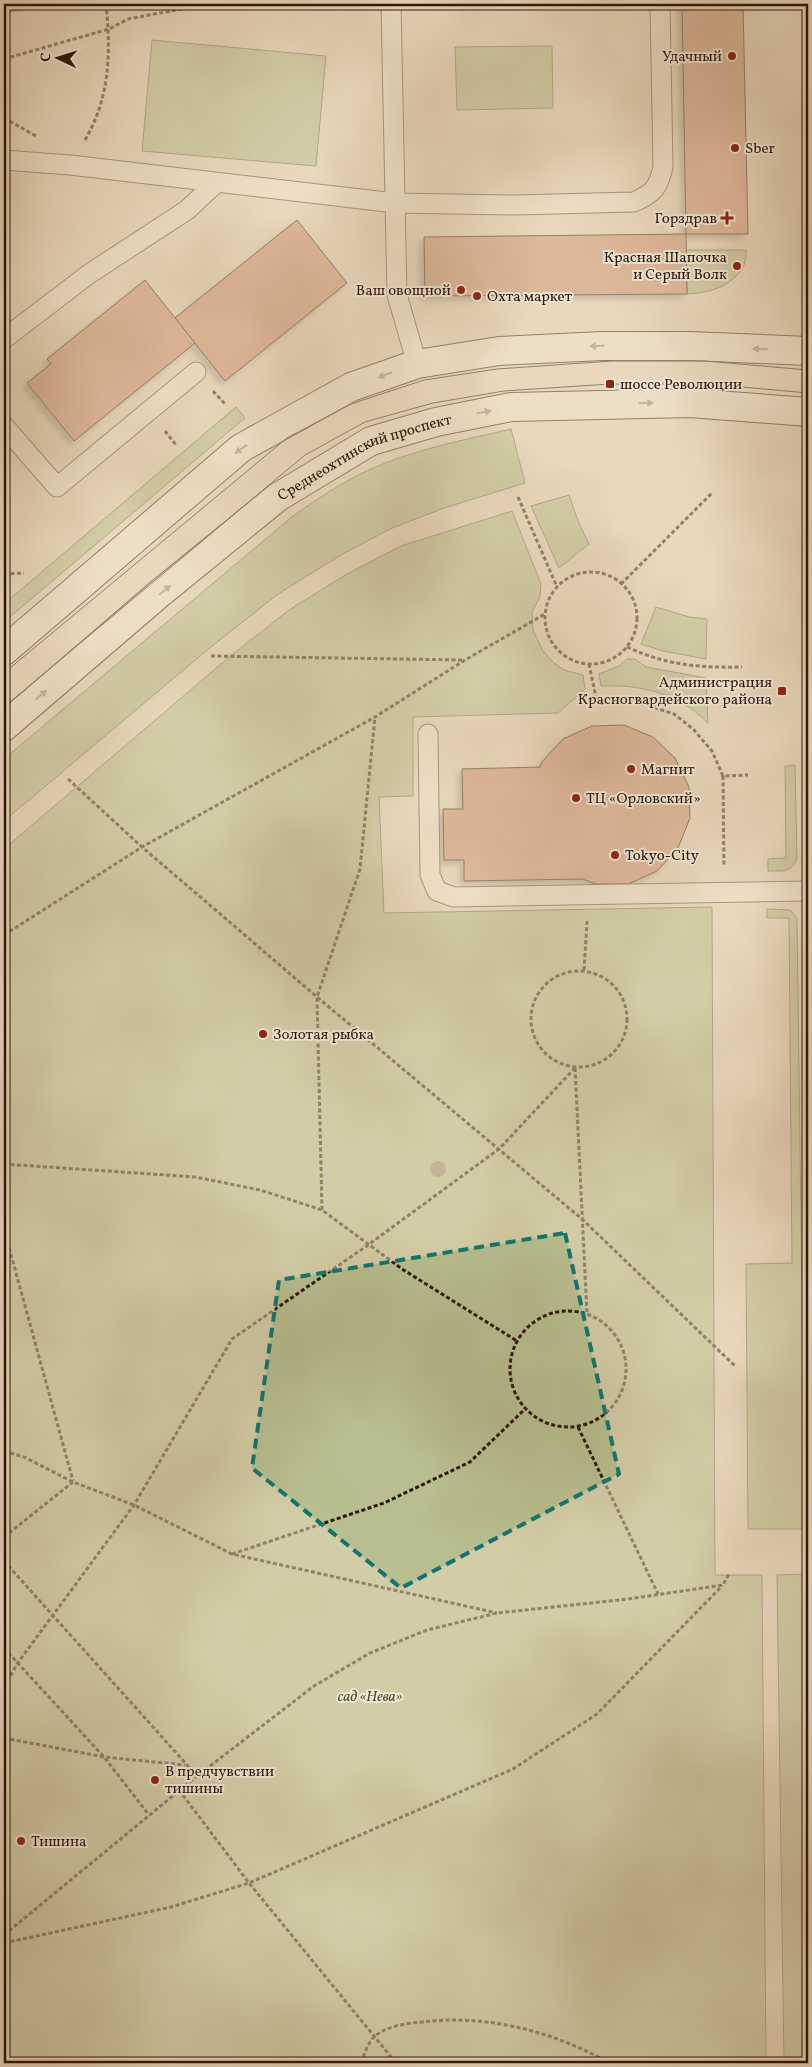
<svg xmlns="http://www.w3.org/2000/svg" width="812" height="2067" font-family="Vollkorn,serif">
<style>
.green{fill:#b8be8f;stroke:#716a4c}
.building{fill:#d19171;stroke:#2a1609;filter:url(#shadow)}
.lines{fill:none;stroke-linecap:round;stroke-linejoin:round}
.service-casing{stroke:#5a4636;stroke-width:21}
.secondary-casing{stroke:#2a1609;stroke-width:30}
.path{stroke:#2a1609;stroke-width:3;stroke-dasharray:4 2.5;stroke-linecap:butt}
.service{stroke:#f1e6d3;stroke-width:19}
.secondary{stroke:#f1e6d3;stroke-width:28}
.tram{stroke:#2a1609;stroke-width:1}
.tree{fill:#988970}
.oneway{fill:#978878}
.marked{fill:none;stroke:#0f766e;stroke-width:4;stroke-dasharray:10 6;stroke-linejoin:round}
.poi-dot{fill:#8f2418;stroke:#f1e6d3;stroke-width:2}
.labels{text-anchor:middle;stroke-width:4;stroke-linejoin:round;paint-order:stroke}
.poi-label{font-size:15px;fill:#2a1609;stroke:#f1e6d3;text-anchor:start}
.street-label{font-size:15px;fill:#2a1609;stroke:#f1e6d3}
.park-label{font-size:15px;font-style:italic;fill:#554831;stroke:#f1e6d3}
</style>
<defs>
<filter id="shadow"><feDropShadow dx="-4.5" dy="4.5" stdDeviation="2.5" flood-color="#0004"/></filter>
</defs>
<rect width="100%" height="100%" fill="#e9d8bc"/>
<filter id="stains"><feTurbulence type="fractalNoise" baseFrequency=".004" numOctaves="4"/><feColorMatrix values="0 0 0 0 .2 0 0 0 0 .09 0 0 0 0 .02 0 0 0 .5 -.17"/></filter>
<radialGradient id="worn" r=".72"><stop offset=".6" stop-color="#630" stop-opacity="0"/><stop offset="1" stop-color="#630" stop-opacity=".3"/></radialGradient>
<g class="green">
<polygon points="4,4 55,4 4,13"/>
<polygon points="152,40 326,56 316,166 142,151"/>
<polygon points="552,46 553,108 457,110 455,47"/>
<path d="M686,250H746C746,254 746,261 744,265C733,287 708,293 687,294Z"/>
<polygon points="236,407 245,418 4,622 4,604"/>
<path d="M511,429L525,483L444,508L390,529L341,555L278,594L206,651L4,821V759L293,516C318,499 343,481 371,469C416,449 464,440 511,429Z"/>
<polygon points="569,495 578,521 589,544 559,568 531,506"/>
<polygon points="512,511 541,584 540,597 532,612 533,630 543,651 553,662 564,670 583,675 585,689 558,713 413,717 413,796 379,797 384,913 712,907 715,1575 762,1575 766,2063 4,2063 4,849 228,658 289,610 347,574 401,546"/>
<polygon points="656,607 689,617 707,619 706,659 663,651 641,644"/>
<path d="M627,659H635L646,667L706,678L708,723C679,694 642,684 601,686L599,674L619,666Z"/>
<path d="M795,765L797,858C793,873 781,871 768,871V859L786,858L785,766Z"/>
<polygon points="767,909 790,910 797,918 805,1529 748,1529 746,1264 792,1263 789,918 767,918"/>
<polygon points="805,1574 808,1796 808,2063 784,2063 777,1575"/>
</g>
<g class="building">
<polygon points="682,4 743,4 748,234 686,234"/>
<polygon points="297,220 347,283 225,381 175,318"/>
<polygon points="686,234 687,294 425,296 424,237"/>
<polygon points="145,280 195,343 74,441 27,383 51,364 47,359"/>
<polygon points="624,725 653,737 675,758 689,787 690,818 678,848 657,871 628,884 596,884 582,879 464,881 464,860 444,860 443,809 463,809 462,769 540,767 542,762 563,739 592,726"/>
</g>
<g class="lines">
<defs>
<g id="service">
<polyline points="391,4 397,295 417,364"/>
<path d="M4,160L70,165L395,203L515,205L634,202C654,193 658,188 663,167L660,4"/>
<polyline points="4,339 89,274 187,210 216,183"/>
<polyline points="4,426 57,487 196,372"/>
<polyline points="428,734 430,875 437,891 454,897 808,891"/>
</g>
<g id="secondary">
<polyline points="4,651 241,448 351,387 417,364 499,351 602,346 690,346 808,351"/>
<path id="s1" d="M4,727L159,594L278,497L371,441L436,422L511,407L690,403L808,412"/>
</g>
</defs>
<use href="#service" class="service-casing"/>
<use href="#secondary" class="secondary-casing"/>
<g class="path">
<polyline points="4,59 109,29 128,19 208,4"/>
<polyline points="4,118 36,136"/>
<path d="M85,140C110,98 111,52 106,4"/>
<polyline points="213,391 226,405"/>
<polyline points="165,431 177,446"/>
<polyline points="518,497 557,587"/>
<circle cx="591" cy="618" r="46"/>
<polyline points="4,574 24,573"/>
<polyline points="621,584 713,492"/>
<path d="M627,647C666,665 699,668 742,667"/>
<polyline points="211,656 463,660"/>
<polyline points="589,664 597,702 628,699 674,714 693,729 712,751 723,776 748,775"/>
<polyline points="723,776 724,867"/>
<polyline points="68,779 142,847 317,997 582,1219 735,1366"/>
<polyline points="4,935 142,847 375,717 465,660 545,614"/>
<polyline points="584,970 587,921"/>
<circle cx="579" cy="1019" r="48"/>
<polyline points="575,1068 587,1314"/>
<polyline points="4,1164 195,1177 260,1190 322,1210 402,1269 517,1341"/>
<polyline points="322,1210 317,997 360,869 375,717"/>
<polyline points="4,1229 73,1481"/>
<circle cx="568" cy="1369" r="58"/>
<polyline points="578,1427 658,1594"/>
<polyline points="4,1451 24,1457 73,1482 134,1505 232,1554 497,1613"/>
<polyline points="4,1537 73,1482"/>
<polyline points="232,1554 384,1503 470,1462 525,1409"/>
<polyline points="4,1561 197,1776"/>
<polyline points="4,1648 104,1757 149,1815"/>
<polyline points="4,1687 17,1664 134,1505 232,1339 368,1245 499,1149 575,1068"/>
<polyline points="4,1738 104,1757 185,1765"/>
<polyline points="179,1790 249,1883 396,2063"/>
<polyline points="4,1935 197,1776 314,1686 370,1653 427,1630 497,1613 628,1599 723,1585 729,1574"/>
<polyline points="4,1943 171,1907 249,1883 513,1769 597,1714 722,1586"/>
<path d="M361,2063C364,2055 368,2042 375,2036C387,2026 407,2023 422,2022C486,2014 553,2031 609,2063"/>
</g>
<use href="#service" class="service"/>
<use href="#secondary" class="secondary"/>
<g class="tram">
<polyline points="4,673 287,438 351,404 424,380 497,369 612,361 705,361 808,370"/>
<polyline points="4,707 305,455 365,422 433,403 504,391 610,384 709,384 808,393"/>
</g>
</g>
<circle class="tree" cx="438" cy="1169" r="8"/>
<defs><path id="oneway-solid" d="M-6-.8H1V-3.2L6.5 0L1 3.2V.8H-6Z" transform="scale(1.25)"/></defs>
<g class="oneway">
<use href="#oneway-solid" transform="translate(597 346) rotate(178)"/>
<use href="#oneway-solid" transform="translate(760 349) rotate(-178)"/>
<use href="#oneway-solid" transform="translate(385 375) rotate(161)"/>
<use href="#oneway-solid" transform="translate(646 403) rotate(-1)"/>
<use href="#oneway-solid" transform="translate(484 412) rotate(-11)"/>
<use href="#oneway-solid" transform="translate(241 449) rotate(145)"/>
<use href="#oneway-solid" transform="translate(165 590) rotate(-39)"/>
<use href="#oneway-solid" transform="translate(41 695) rotate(-40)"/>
</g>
<path d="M0 0H812V2067H0ZM565,1233L619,1474L401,1588L252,1468L279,1280Z" fill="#e9d8bc" fill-opacity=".55" fill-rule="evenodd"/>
<path class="marked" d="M565,1233L619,1474L401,1588L252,1468L279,1280Z"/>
<g class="poi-dot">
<circle cx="732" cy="56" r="5"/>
<circle cx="735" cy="148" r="5"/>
<path d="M724.5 210.5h5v5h5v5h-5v5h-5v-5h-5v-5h5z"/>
<circle cx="737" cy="266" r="5"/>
<circle cx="461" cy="290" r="5"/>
<circle cx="477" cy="296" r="5"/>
<rect x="605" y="379" width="10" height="10" rx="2.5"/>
<rect x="777" y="686" width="10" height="10" rx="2.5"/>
<circle cx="631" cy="769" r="5"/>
<circle cx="576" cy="798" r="5"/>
<circle cx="615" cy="855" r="5"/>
<circle cx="263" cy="1034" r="5"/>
<circle cx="155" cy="1780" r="5"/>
<circle cx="21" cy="1841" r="5"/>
</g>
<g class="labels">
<g class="poi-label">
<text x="722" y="61" text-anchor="end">Удачный</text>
<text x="745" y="153">Sber</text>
<text x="717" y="223" text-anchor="end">Горздрав</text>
<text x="727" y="262" text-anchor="end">Красная Шапочка<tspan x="727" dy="17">и Серый Волк</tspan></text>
<text x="451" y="295" text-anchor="end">Ваш овощной</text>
<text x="487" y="301">Охта маркет</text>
<text x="620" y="389">шоссе Революции</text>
<text x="772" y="687" text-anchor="end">Администрация<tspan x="772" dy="17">Красногвардейского района</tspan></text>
<text x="641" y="774">Магнит</text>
<text x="586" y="803">ТЦ «Орловский»</text>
<text x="625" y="860">Tokyo-City</text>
<text x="273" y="1039">Золотая рыбка</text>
<text x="165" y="1776">В предчувствии<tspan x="165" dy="17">тишины</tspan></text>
<text x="31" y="1846">Тишина</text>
</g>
<g class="street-label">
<text dy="5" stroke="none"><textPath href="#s1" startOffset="454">Среднеохтинский проспект</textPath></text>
</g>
<g class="park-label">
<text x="370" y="1701">сад «Нева»</text>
</g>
</g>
<rect width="812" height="2067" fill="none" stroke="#e9d8bc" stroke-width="20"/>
<rect x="5" y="5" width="802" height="2057" fill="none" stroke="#2a1609" stroke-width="2.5"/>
<rect x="10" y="10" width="792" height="2047" fill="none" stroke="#2a1609"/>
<g transform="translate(58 58) rotate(274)" stroke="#f1e6d3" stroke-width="4" paint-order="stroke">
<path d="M0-4L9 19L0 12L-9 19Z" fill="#2a1609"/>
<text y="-8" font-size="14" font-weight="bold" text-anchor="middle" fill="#2a1609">С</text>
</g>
<rect width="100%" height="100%" filter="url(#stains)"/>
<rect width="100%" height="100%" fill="url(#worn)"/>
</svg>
